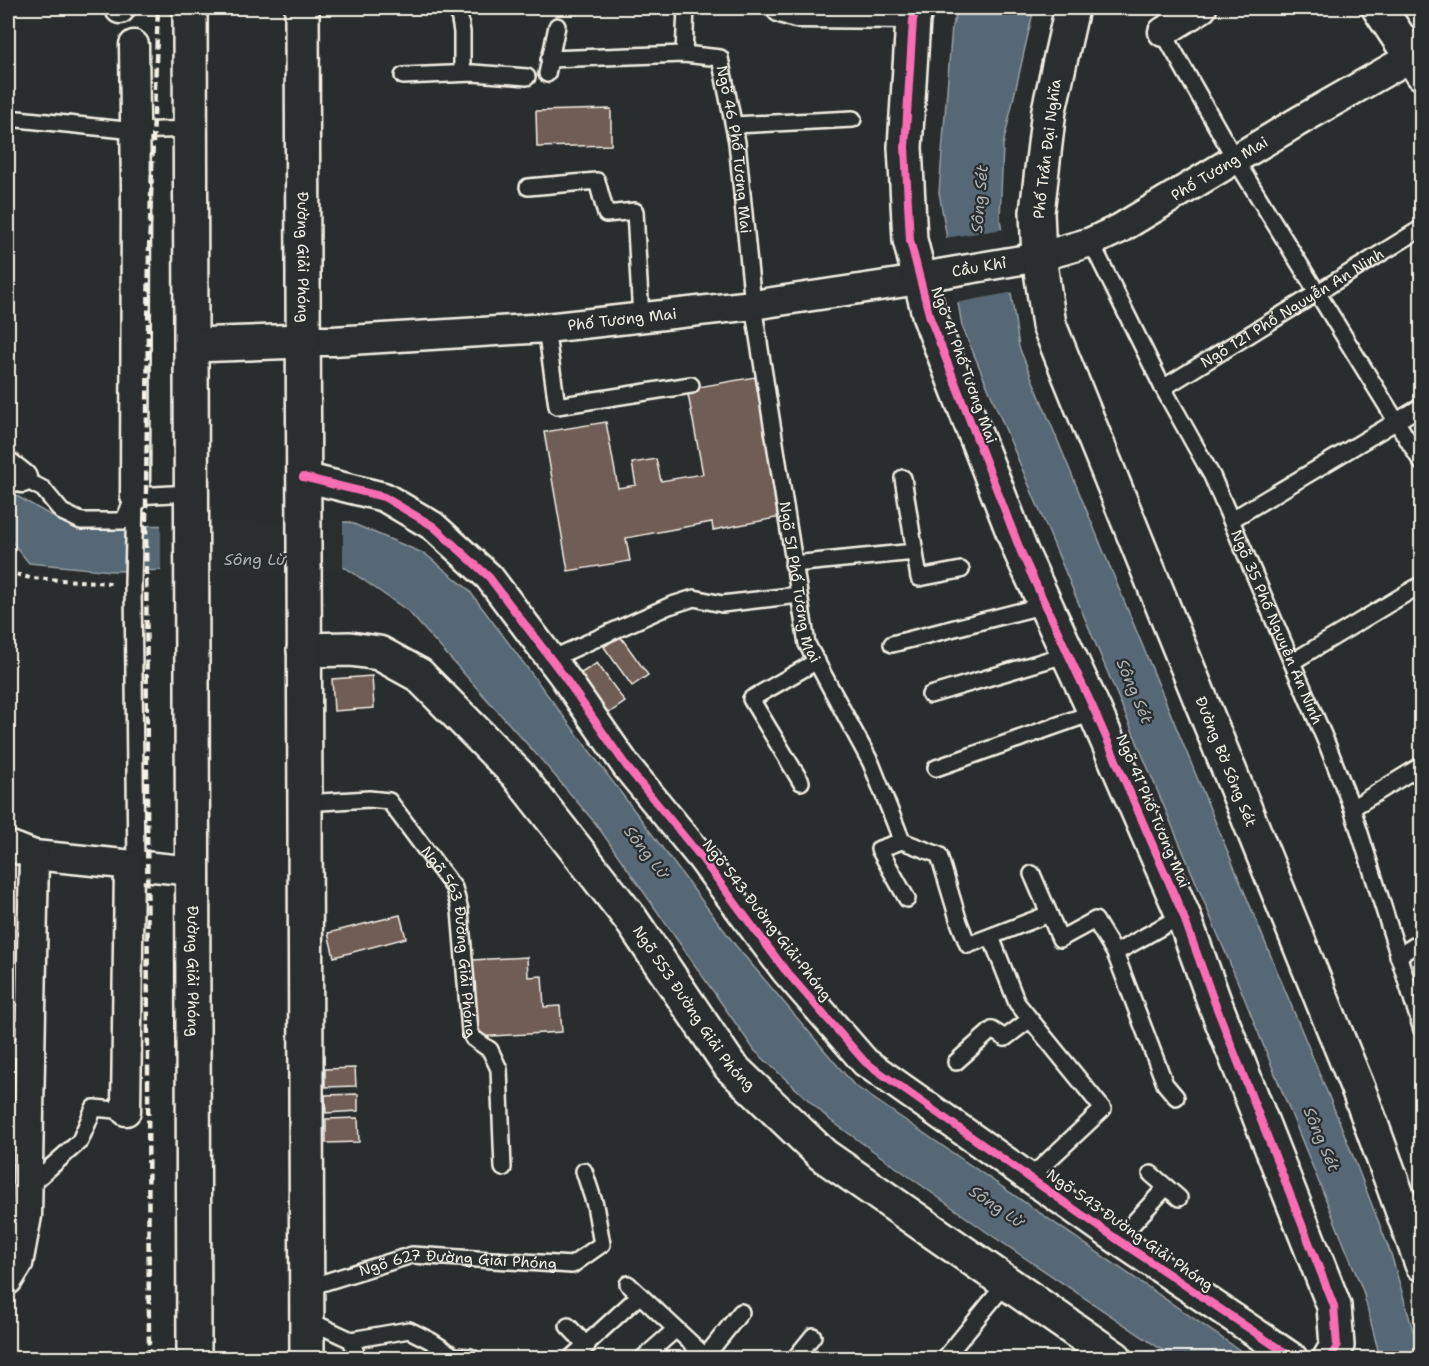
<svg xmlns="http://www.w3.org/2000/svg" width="1429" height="1366" font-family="'Shantell Sans',sans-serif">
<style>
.built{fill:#3f3b3a}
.water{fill:#576874;stroke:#969fa2;stroke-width:1.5}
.pier{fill:#2a2d2e}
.building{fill:#6f5d57;stroke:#f4f1e8;stroke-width:1.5}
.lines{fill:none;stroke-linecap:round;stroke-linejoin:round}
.service-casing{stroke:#f4f1e8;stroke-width:20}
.minor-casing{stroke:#f4f1e8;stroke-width:33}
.tertiary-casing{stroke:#f4f1e8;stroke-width:38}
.primary-casing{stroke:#f4f1e8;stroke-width:38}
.path{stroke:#f4f1e8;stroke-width:4;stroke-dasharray:4.5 4.5;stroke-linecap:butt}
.service{stroke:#2a2d2e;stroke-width:15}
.minor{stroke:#2a2d2e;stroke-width:28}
.tertiary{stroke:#2a2d2e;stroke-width:33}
.primary{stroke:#2a2d2e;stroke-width:33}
.rail{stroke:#f4f1e8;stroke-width:4.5;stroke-dasharray:9 4.5;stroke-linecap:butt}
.cycleway-casing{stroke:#2a2d2e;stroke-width:11}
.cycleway{stroke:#f96db3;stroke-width:8}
.labels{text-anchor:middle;stroke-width:4.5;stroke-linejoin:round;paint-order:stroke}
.street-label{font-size:15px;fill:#f4f1e8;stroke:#2a2d2e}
.water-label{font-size:16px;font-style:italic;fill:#adb3b4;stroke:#2a2d2e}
</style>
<rect width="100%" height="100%" fill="#2a2d2e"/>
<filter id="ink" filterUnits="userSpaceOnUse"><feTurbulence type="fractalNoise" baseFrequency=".0167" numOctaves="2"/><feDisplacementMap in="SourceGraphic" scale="12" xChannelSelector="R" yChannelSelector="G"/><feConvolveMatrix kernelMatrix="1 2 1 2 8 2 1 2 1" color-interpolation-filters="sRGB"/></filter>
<g filter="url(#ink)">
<polygon class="built" points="8,858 19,862 17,971 8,971"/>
<g class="water">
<polygon points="959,8 1034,8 1003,145 1000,219 1019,347 1342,1128 1391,1254 1421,1358 1380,1358 1363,1291 1237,980 962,326 939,192 952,26"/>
<polygon points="8,491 71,527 349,522 425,554 468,589 736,946 854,1085 1251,1358 1174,1358 988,1233 830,1120 755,1051 596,824 544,763 408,611 346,568 112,571 29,563 8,537"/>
</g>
<g class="pier">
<polygon points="1004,229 1014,292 955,303 944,238"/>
<polygon points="343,519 343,571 161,573 161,523"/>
</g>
<g class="building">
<polygon points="611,109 611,145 537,147 536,111"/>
<polygon points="755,377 781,517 713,530 712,522 626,538 630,561 568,571 544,432 606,422 618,488 636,485 632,463 656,459 661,481 703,474 687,389"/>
<polygon points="620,636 648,675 632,686 604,647"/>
<polygon points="597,663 625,702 606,715 578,675"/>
<polygon points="372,676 374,708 334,711 332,679"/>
<polygon points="400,915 406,938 334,957 328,933"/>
<polygon points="527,957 528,977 542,976 544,1007 560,1006 562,1032 476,1037 472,960"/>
<polygon points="355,1068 356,1086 325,1087 325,1069"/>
<polygon points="358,1094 358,1111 326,1113 325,1095"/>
<polygon points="358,1118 359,1142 326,1143 326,1119"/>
</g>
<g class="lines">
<defs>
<g id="service">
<polyline points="458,8 462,32 462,73"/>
<polyline points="1163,32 1235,159 1422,463"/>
<polyline points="684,54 686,8"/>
<path id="s1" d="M549,59L684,54L720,58L737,142L753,305L807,644L871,763L902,841L939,855L959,922L968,945L1049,914"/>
<polyline points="547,74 557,26"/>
<polyline points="403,76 473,73 527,77"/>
<polyline points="8,118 135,131 190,129"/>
<polyline points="734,125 853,119"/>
<polyline points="528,187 597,181 606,214 635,211 641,318"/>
<path id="s2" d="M1091,242L1163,388L1212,476L1327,744L1352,808L1422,1030"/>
<polyline points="546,328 557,406 691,385"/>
<path id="s3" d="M1163,388L1422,228"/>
<polyline points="22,478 43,489 62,512 81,521 123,521 135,496 191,493"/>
<polyline points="903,478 919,578 961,570"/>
<polyline points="135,496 133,583 136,866"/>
<polyline points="1231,520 1422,406"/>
<polyline points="793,564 915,552"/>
<polyline points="892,644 1045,605"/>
<polyline points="551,659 669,606 694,598 722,604 799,595"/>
<polyline points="1292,662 1422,584"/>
<polyline points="930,695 1068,654"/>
<polyline points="936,768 1095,712"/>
<polyline points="801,782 751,699 817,661"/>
<path id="s4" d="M305,803L369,799L389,801L454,888L460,910L470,1032L473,1038L490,1050L499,1069L503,1168"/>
<polyline points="1352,808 1422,765"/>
<polyline points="902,841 879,849 907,899"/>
<polyline points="1032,874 1060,939 1095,920 1115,953 1165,1084 1176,1097"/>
<polyline points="991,937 1017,1003 1103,1109 1038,1170 1031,1179"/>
<polyline points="1115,953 1183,915"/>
<polyline points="1398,956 1422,941"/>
<polyline points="8,1049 29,1050"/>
<polyline points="956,1062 992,1030 1005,1038 1029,1020"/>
<polyline points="1151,1174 1179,1198"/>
<polyline points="27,1188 80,1141 94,1108 126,1111"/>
<polyline points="1118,1240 1166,1187"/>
<polyline points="628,1284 707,1358"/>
<path id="s5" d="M306,1288L412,1255L572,1265L602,1244L595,1205L584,1171"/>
<polyline points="306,1319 351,1340 409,1330 431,1341 454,1356 470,1357 472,1358"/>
<polyline points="568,1326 587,1346"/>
<polyline points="351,1340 358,1358"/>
<polyline points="705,1357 741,1312"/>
<polyline points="571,1358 640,1295"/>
<polyline points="643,1358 676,1329"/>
<polyline points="795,1358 813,1336"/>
<polyline points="945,1358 1007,1282"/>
</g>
<g id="minor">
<polyline points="120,8 120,9"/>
<polyline points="781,8 796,13 914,14"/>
<polyline points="1163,32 1202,8"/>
<polyline points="134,45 136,188 135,496"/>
<path id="s6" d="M302,341H333L546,328L753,305L919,280L939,274L1039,257L1091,242L1119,229L1299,121L1411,57"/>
<polyline points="8,467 22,478"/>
<polyline points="303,477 384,497 433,526 489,577 563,675 627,767 700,856 785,970 865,1062 1118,1240 1293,1358"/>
<polyline points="8,845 34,855 193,871"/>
<polyline points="126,1111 129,865"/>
<polyline points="8,1280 18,1264 27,1216 34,855"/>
</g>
<g id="tertiary">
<polyline points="916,8 913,20 905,147 910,240 930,318 1021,552 1095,712 1183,915 1214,1001 1334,1306 1337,1346 1330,1358"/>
<path id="s7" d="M1072,8L1049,110L1037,212L1039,257L1049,325L1359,1091L1422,1264"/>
<polyline points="1379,8 1422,73"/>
<path id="s8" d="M304,650L350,649L379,653L419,675L517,774L630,918L730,1066L823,1155L1115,1358"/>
</g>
<g id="primary">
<path id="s9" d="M190,8L194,1358"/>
<path id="s10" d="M302,8L307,1358"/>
<polyline points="192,345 302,341"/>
</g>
</defs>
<use href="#service" class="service-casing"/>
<use href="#minor" class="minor-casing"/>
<use href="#tertiary" class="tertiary-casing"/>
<use href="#primary" class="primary-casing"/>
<polyline class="path" points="8,572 30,578 111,583"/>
<use href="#service" class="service"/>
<use href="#minor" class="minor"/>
<use href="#tertiary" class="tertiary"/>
<use href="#primary" class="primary"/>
<polyline class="rail" points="149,1358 146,495 149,250 158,8"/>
<defs>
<g id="cycleway">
<polyline points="916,8 913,20 905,147 910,240 930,318 1021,552 1095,712 1183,915 1214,1001 1334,1306 1337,1346 1330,1358"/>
<polyline points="303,477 384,497 433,526 489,577 563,675 627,767 700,856 785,970 865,1062 1118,1240 1293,1358"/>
</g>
</defs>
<use href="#cycleway" class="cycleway-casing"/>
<use href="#cycleway" class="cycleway"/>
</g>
</g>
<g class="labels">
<g class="street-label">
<text dy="5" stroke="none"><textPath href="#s1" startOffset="264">Ngõ 46 Phố Tương Mai</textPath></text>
<text transform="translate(1047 149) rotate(-83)" y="5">Phố Trần Đại Nghĩa</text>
<text dy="5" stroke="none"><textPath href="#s6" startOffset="945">Phố Tương Mai</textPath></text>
<text dy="5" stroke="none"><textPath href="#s10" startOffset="249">Đường Giải Phóng</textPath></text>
<text dy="5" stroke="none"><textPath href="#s6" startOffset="682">Cầu Khỉ</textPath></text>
<text dy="5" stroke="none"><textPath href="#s3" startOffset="152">Ngõ 121 Phố Nguyễn An Ninh</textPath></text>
<text dy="5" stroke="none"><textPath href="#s6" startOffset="321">Phố Tương Mai</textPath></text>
<text transform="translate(964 365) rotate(70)" y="5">Ngõ 41 Phố Tương Mai</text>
<text dy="5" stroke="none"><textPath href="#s1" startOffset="702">Ngõ 51 Phố Tương Mai</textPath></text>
<text dy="5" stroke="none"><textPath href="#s2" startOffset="428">Ngõ 35 Phố Nguyễn An Ninh</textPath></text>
<text dy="5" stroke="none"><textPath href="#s7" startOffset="792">Đường Bờ Sông Sét</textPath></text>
<text transform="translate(1153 811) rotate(67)" y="5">Ngõ 41 Phố Tương Mai</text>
<text transform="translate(767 920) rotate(52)" y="5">Ngõ 543 Đường Giải Phóng</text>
<text dy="5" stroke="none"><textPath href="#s4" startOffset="243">Ngõ 563 Đường Giải Phóng</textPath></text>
<text dy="5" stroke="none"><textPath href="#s9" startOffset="963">Đường Giải Phóng</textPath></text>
<text dy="5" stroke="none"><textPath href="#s8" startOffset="554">Ngõ 553 Đường Giải Phóng</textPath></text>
<text transform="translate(1130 1230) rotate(35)" y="5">Ngõ 543 Đường Giải Phóng</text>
<text dy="5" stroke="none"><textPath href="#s5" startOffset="156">Ngõ 627 Đường Giải Phóng</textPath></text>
</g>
<g class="water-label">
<text transform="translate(979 199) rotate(-85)" y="6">Sông Sét</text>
<text x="255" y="565">Sông Lừ</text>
<text transform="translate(1135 691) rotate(67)" y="6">Sông Sét</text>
<text transform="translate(647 852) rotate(52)" y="6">Sông Lừ</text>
<text transform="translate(1322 1139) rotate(67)" y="6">Sông Sét</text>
<text transform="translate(997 1206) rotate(34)" y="6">Sông Lừ</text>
</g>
</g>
<rect width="1429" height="1366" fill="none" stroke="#2a2d2e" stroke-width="30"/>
<rect x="15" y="15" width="1399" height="1336" fill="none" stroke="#f4f1e8" stroke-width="2" filter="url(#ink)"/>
</svg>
